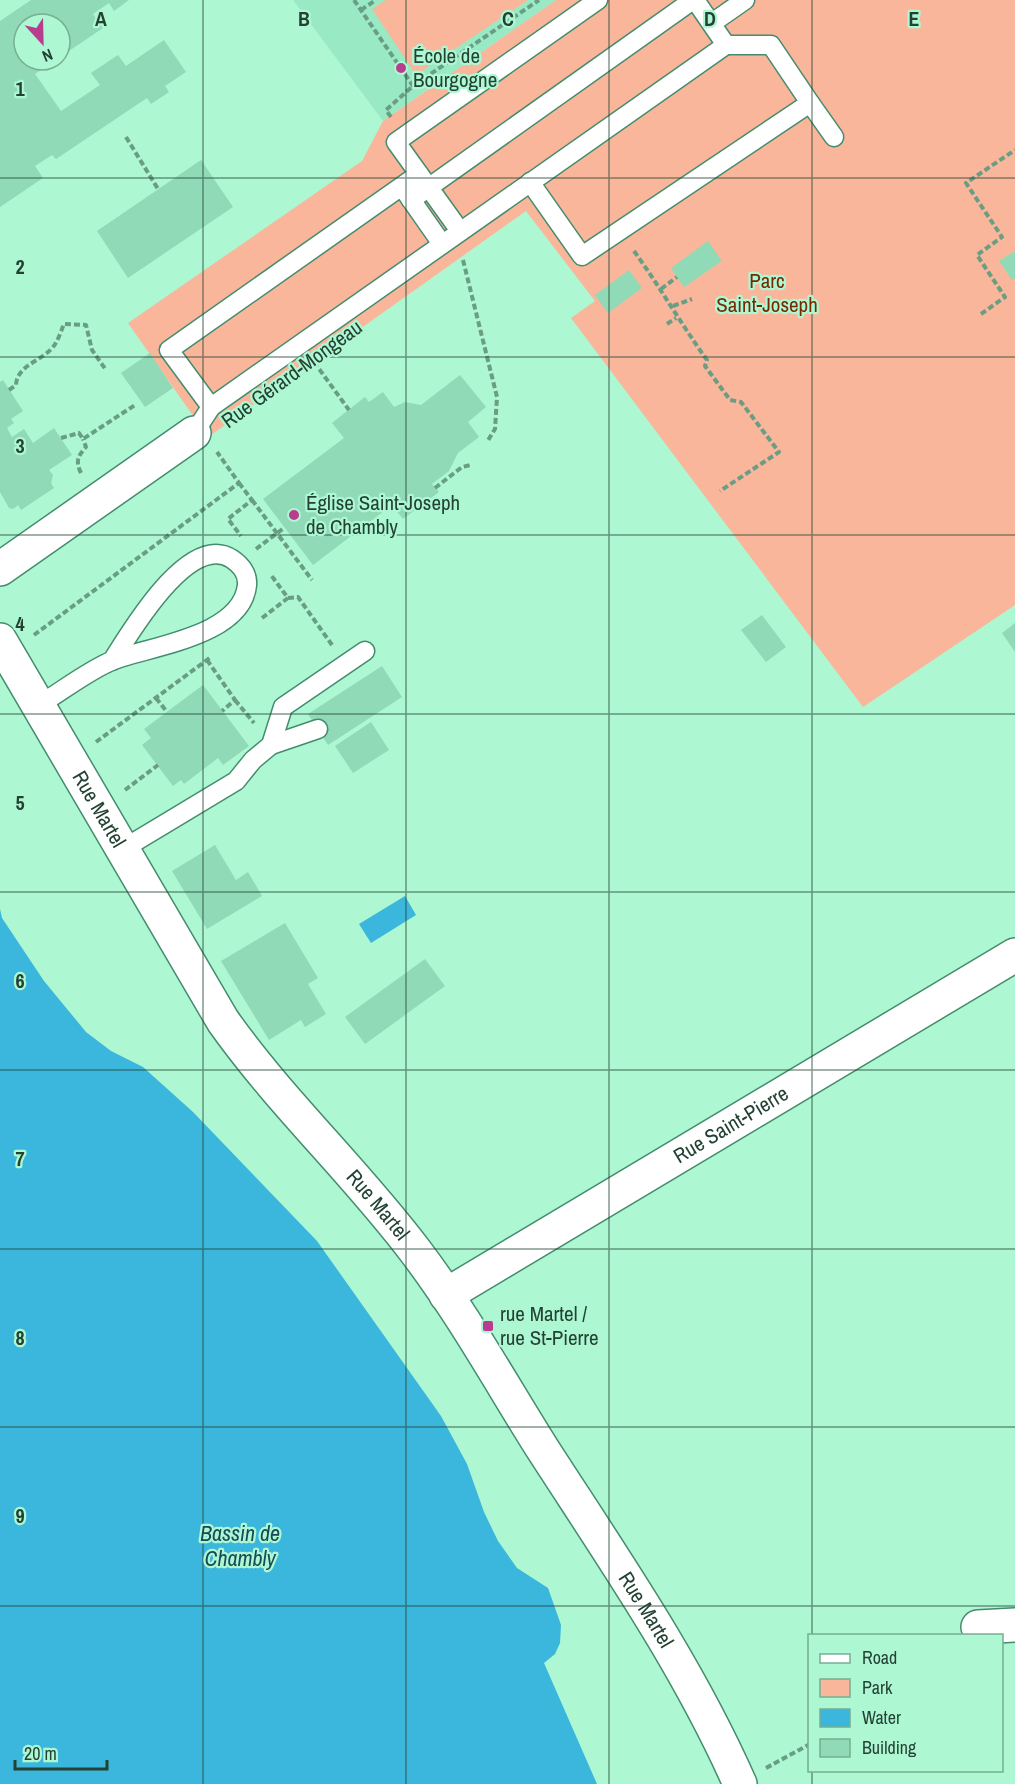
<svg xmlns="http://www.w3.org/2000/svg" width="1015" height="1784" font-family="'Archivo Narrow',sans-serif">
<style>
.built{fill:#99eac4}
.green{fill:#f9b69a}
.water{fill:#3bb6dc}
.building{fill:#91dab8}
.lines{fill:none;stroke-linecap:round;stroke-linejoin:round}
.lane-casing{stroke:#448c6d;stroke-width:21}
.street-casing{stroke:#448c6d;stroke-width:36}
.path{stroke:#699e85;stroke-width:4;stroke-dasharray:6 3;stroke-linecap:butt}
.lane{stroke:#fff;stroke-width:18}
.street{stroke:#fff;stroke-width:33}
.grid{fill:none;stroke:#234234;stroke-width:1.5;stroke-opacity:0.55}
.poi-dot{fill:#b83d8f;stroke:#adf7d3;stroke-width:2}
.labels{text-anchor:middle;stroke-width:4.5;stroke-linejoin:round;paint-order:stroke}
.poi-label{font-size:21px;fill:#234234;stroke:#adf7d3;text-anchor:start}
.park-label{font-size:21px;fill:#772a00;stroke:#adf7d3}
.street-label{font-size:21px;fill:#234234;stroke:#adf7d3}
.water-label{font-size:22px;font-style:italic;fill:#164959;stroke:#adf7d3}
.grid-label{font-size:20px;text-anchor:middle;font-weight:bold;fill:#234234;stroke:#adf7d3;stroke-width:4.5;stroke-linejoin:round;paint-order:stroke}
</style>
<rect width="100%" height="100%" fill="#adf7d3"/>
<polygon class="built" points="293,0 556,0 383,121"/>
<g class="green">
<polygon points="386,0 528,0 416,75 372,9"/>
<polygon points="556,0 1015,0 1015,605 863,707 571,318 595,301 526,211 208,437 128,323 362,161 383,121"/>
</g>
<g class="water">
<polygon points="405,896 416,915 371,943 359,924"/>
<polygon points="0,909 2,918 44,981 86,1032 111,1051 143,1067 193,1112 317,1241 441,1416 467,1464 484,1512 498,1541 517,1568 548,1588 561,1625 560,1643 555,1654 544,1663 597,1784 0,1784"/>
</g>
<g class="building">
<polygon points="31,0 129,0 114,11 109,3 93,14 103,28 60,57 60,24 24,24 24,60 56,60 35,74 61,111 100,85 91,73 118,55 126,66 164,40 186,72 165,86 169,92 151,104 147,98 56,159 52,155 35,166 43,178 0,207 0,21"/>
<polygon points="201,160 233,207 128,278 97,231"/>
<polygon points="708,241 722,261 684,287 671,268"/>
<polygon points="1015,251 1015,278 1012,280 999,261"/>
<polygon points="629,270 642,288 608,313 595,295"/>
<polygon points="150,353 173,388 145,407 121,373"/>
<polygon points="460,375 486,407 468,422 479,437 458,453 449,471 432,484 439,492 403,519 392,505 313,565 263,499 344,438 332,423 365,397 369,402 383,392 394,407 405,402 421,405"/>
<polygon points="3,380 23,411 11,419 14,423 7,428 12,437 24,429 33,443 54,428 72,455 49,470 53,475 51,483 54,488 21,510 18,505 13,509 9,508 0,492 0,382"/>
<polygon points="762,615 786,647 766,662 741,630"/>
<polygon points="1015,623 1015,652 1002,633"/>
<polygon points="382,666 402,697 328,745 308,714"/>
<polygon points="203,685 249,746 223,765 218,758 184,784 181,780 173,786 142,745 151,738 144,729"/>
<polygon points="371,722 389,750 353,773 335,746"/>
<polygon points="215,845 236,880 248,872 262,896 207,929 172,871"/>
<polygon points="285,923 318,978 308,984 326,1014 305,1027 301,1020 269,1040 221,961"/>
<polygon points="425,959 445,986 365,1044 345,1017"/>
</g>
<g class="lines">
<defs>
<g id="lane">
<polyline points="712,23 745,0"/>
<polyline points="810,103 834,137"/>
<polyline points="530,182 582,256 810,103 771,45 726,45"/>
<polyline points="405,191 442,244"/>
<polyline points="411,200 693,0"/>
<polyline points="460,231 396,142 598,0"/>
<polyline points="211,407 169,350 419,174"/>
<polyline points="194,433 211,407 726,45 695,0"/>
<path d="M39,705C61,692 90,669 114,660C151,646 242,636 247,585C248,574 241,565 232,559C189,531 130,633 112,661"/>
<polyline points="271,745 318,729"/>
<polyline points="123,849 236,781 253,760 271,745 283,707 365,651"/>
</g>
<g id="street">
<polyline points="0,569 194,433"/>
<path id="s1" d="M0,640L223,1021C281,1103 356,1172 416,1252C463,1314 501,1383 542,1448C613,1558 687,1664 740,1784"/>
<path id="s2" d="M446,1295L1015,955"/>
<polyline points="978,1627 1015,1625"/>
</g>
</defs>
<use href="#lane" class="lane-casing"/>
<use href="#street" class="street-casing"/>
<g class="path">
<polyline points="354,0 413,86 539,0"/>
<polyline points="361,10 376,0"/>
<polyline points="391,117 386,110 413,86"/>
<polyline points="126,137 158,189"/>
<path d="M634,251C660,287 681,324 707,360L705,366L730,400L741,402L779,452L720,491"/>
<polyline points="463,260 497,397 495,429 487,442"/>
<polyline points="661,289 677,277"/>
<polyline points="673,306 692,299"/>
<polyline points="981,314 1005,297 977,255 1002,237 966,183 1015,150"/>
<polyline points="667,324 676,318"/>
<polyline points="314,362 349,410"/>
<path d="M9,390L16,385C17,365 42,361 53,347C58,341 61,331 64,324L86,325L92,350L106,370"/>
<polyline points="61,438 79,433 83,439 135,405"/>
<path d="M81,473C75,461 78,456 86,447L83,439"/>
<polyline points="239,483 252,500 228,519 241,536"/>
<polyline points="435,488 462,467 471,465"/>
<polyline points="252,500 312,580"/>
<polyline points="256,549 284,528"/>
<polyline points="288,598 298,597 332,645"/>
<polyline points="262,618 288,598 271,575"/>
<polyline points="34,635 239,483 217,452"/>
<polyline points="207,660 235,700 222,711"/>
<polyline points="156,698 167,712"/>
<polyline points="235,700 254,723"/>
<polyline points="96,742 211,657"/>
<polyline points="125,790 158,765"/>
<polyline points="766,1768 810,1744"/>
</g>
<use href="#lane" class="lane"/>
<use href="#street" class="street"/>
</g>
<path class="grid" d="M203,0V1784M406,0V1784M609,0V1784M812,0V1636M0,178H1015M0,357H1015M0,535H1015M0,714H1015M0,892H1015M0,1070H1015M0,1249H1015M0,1427H1015M0,1606H1015M812,1770V1784"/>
<g class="poi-dot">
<circle cx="401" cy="68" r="6"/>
<circle cx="294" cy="515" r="6"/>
<rect x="482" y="1320" width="12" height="12" rx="3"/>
</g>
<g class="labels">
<g class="poi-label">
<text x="413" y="63">École de<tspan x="413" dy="24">Bourgogne</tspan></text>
<text x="306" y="510">Église Saint-Joseph<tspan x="306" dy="24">de Chambly</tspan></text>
<text x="500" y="1321">rue Martel /<tspan x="500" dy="24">rue St-Pierre</tspan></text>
</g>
<g class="park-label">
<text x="767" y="288">Parc<tspan x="767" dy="24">Saint-Joseph</tspan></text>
</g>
<g class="street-label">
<text transform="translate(292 374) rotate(-36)" y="7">Rue Gérard-Mongeau</text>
<text dy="7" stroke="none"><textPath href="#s1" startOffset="196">Rue Martel</textPath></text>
<text dy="7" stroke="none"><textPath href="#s2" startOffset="332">Rue Saint-Pierre</textPath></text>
<text dy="7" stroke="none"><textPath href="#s1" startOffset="682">Rue Martel</textPath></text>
<text dy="7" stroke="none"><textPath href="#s1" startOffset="1168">Rue Martel</textPath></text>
</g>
<g class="water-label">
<text x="240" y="1541">Bassin de<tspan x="240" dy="25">Chambly</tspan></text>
</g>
</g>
<g class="grid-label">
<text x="101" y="26">A</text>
<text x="304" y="26">B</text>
<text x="508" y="26">C</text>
<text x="710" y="26">D</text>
<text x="914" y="26">E</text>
<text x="20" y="96">1</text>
<text x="20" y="274">2</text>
<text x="20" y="453">3</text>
<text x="20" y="631">4</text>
<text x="20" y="810">5</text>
<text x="20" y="988">6</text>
<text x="20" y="1166">7</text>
<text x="20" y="1345">8</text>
<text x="20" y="1523">9</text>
</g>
<rect x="808" y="1634" width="195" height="138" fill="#adf7d3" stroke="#76af93" stroke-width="1.5"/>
<rect x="820" y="1654" width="30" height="9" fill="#ffffff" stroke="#76af93" stroke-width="1.5"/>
<text x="862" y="1664" font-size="18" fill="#234234">Road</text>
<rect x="820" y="1679" width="30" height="18" fill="#f9b69a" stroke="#76af93" stroke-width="1.5"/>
<text x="862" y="1694" font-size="18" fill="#234234">Park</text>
<rect x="820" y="1709" width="30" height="18" fill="#3bb6dc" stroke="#76af93" stroke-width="1.5"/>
<text x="862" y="1724" font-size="18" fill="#234234">Water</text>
<rect x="820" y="1739" width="30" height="18" fill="#91dab8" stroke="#76af93" stroke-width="1.5"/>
<text x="862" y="1754" font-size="18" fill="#234234">Building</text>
<g transform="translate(42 42) rotate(158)"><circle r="28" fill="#adf7d3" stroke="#76af93" stroke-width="1.5"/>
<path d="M0-4.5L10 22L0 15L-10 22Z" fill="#b83d8f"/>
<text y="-9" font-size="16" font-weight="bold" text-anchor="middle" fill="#234234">N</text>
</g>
<path d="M15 1760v9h92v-9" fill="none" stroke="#234234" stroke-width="3"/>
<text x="24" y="1760" font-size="18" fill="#234234" stroke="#adf7d3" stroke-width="4.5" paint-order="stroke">20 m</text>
</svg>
